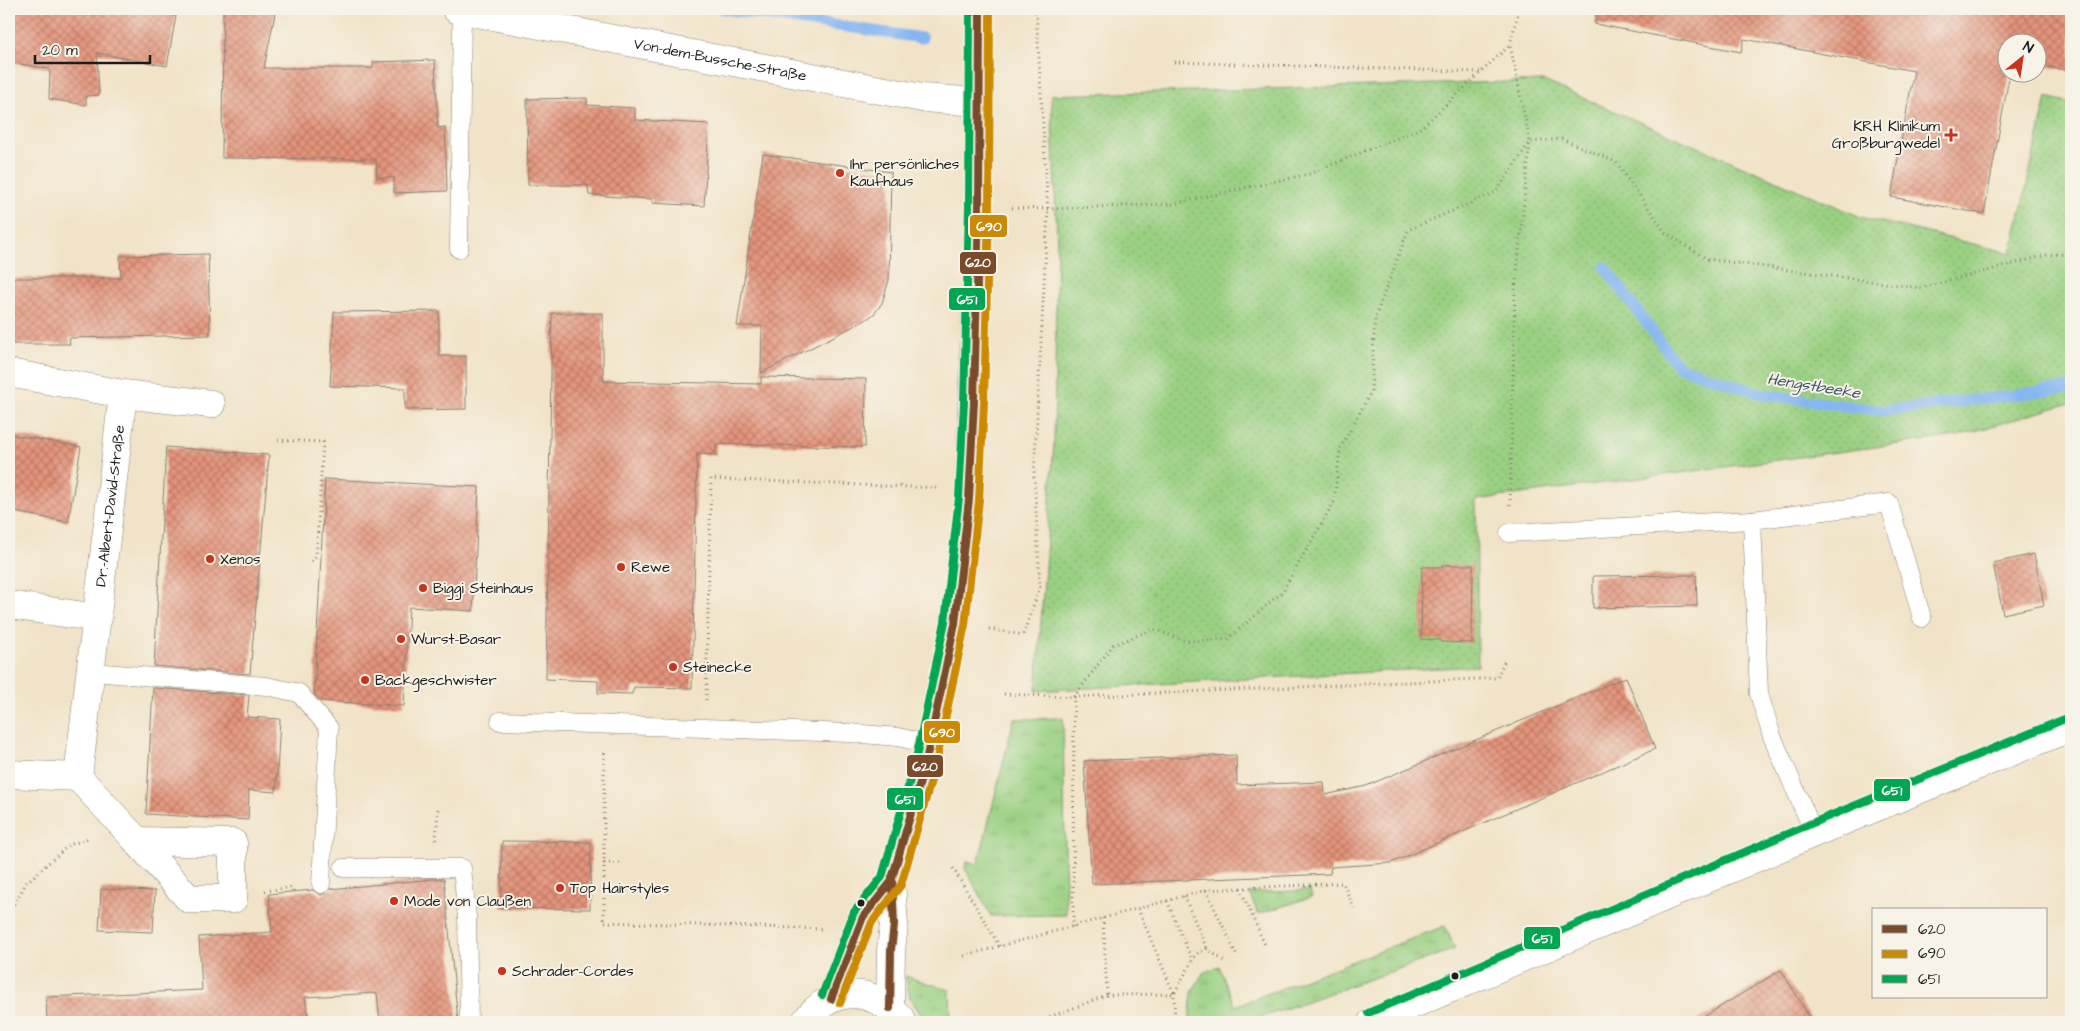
<svg xmlns="http://www.w3.org/2000/svg" width="2080" height="1031" font-family="'Architects Daughter',sans-serif">
<style>
.grass{fill:url(#grass-tufts);stroke:#5b764f}
.park{fill:url(#park-dots);stroke:#5b764f}
.lines{fill:none;stroke-linecap:round;stroke-linejoin:round}
.stream{stroke:#85b6f1;stroke-width:11}
.building{fill:url(#building-cross-hatch)}
.lane-casing{stroke:#868072;stroke-width:19}
.street-casing{stroke:#868072;stroke-width:29}
.secondary-casing{stroke:#868072;stroke-width:29}
.path{stroke:#868072;stroke-width:3;stroke-dasharray:1 4;stroke-linecap:butt}
.lane{stroke:#fff;stroke-width:18}
.street{stroke:#fff;stroke-width:28}
.secondary{stroke:#fff;stroke-width:28}
.bus-1-casing{stroke:#f7f3e8;stroke-width:11}
.bus-2-casing{stroke:#f7f3e8;stroke-width:11}
.bus-3-casing{stroke:#f7f3e8;stroke-width:11}
.bus-1{stroke:#7a4b2a;stroke-width:8}
.bus-2{stroke:#cb8a06;stroke-width:8}
.bus-3{stroke:#00a651;stroke-width:8}
.poi-dot{fill:#c8321e;stroke:#f7f3e8;stroke-width:2}
.bus-dot{fill:#1c1c1c;stroke:#f7f3e8;stroke-width:2}
.labels{text-anchor:middle;stroke-width:4;stroke-linejoin:round;paint-order:stroke}
.street-label{font-size:15px;fill:#1c1c1c;stroke:#f7f3e8}
.poi-label{font-size:15px;fill:#1c1c1c;stroke:#f7f3e8;text-anchor:start}
.water-label{font-size:16px;font-style:italic;fill:#415267;stroke:#f7f3e8}
.line-badge{stroke:#f7f3e8;stroke-width:2}
.badge-label{font-size:14px;text-anchor:middle;font-weight:bold;fill:#fff}
</style>
<defs>
<pattern id="grass-tufts" width="24" height="20" patternUnits="userSpaceOnUse" patternTransform="scale(1.25)"><rect width="24" height="20" fill="#9ad082"/><path d="M3 7l-1-3M5 7V3M7 7l1-3M15 17l-1-3M17 17v-4M19 17l1-3" fill="none" stroke="#84b270"/></pattern>
<pattern id="park-dots" width="8" height="8" patternUnits="userSpaceOnUse" patternTransform="scale(1.25)"><rect width="8" height="8" fill="#9ad082"/><path d="M2 2h.1M6 6h.1" fill="none" stroke="#84b270" stroke-width="1.8" stroke-linecap="round"/></pattern>
<pattern id="building-cross-hatch" width="8" height="8" patternUnits="userSpaceOnUse" patternTransform="scale(1.25)"><rect width="8" height="8" fill="#e5947b"/><path d="M0 0l8 8M0 8l8-8" fill="none" stroke="#b97864"/></pattern>
</defs>
<rect width="100%" height="100%" fill="#f7f3e8"/>
<filter id="ink" filterUnits="userSpaceOnUse"><feTurbulence type="fractalNoise" baseFrequency=".02" numOctaves="2"/><feDisplacementMap in="SourceGraphic" scale="10" xChannelSelector="R" yChannelSelector="G"/><feConvolveMatrix kernelMatrix="1 2 1 2 8 2 1 2 1" color-interpolation-filters="sRGB"/></filter>
<filter id="wash" filterUnits="userSpaceOnUse"><feTurbulence type="fractalNoise" baseFrequency=".0096" numOctaves="4" result="noise"/><feDisplacementMap in="SourceGraphic" scale="20" xChannelSelector="R" yChannelSelector="G"/><feGaussianBlur stdDeviation="1.12" result="paint"/><feColorMatrix in="noise" values="0 0 0 0 0 0 0 0 0 0 0 0 0 0 0 0 0 1.4 0 .05"/><feComposite in="paint" operator="in"/></filter>
<g filter="url(#wash)">
<rect width="100%" height="100%" fill="#f1e3c7"/>
<g class="grass">
<polygon points="1063,718 1066,915 991,916 965,868 967,861 978,864 1014,719"/>
<polygon points="1310,890 1312,897 1258,914 1249,893"/>
<polygon points="1445,926 1455,949 1248,1022 1189,1022 1192,992 1203,973 1219,966 1235,1006"/>
<polygon points="905,976 950,990 951,1022 926,1022 910,998"/>
</g>
<polygon class="park" points="1544,81 1861,217 2011,253 2047,97 2071,103 2071,403 1958,436 1476,500 1478,666 1036,691 1054,443 1057,239 1051,95"/>
<g class="lines">
<g class="stream">
<polyline points="723,9 922,38"/>
<polyline points="1605,267 1678,366 1762,394 1882,411 2071,388"/>
</g>
</g>
<g id="blocks">
<g class="building">
<polygon points="9,9 132,9 176,16 167,66 97,53 99,95 86,96 86,105 49,99 50,69 9,62"/>
<polygon points="223,9 276,9 264,68 373,68 373,62 435,60 438,128 445,127 447,191 394,193 394,177 377,178 376,159 222,158"/>
<polygon points="1597,9 2071,9 2071,71 2038,65 2038,42 2008,42 2008,72 2010,72 1984,214 1891,197 1914,71 1744,39 1741,52 1595,24"/>
<polygon points="587,98 587,105 635,108 635,120 709,124 704,206 652,203 652,199 589,195 588,185 528,185 527,99"/>
<polygon points="763,154 891,172 889,280 882,303 874,314 864,321 761,373 762,326 737,326"/>
<polygon points="208,254 210,335 69,338 70,344 9,344 9,278 121,278 120,256"/>
<polygon points="439,311 439,356 466,356 466,409 405,410 405,388 330,386 334,312"/>
<polygon points="552,313 603,313 603,381 761,384 761,377 866,379 865,447 716,444 716,455 697,454 692,688 634,687 632,694 598,693 598,681 546,679"/>
<polygon points="9,434 81,447 68,522 9,511"/>
<polygon points="166,447 269,455 250,674 154,666"/>
<polygon points="325,479 479,487 473,611 409,607 404,706 320,701 314,694"/>
<polygon points="2034,554 2044,605 2003,614 1993,563"/>
<polygon points="1442,565 1473,565 1472,643 1441,642 1441,640 1421,639 1422,567 1442,567"/>
<polygon points="1696,575 1697,606 1593,608 1593,576"/>
<polygon points="1626,677 1655,749 1391,863 1331,867 1330,874 1092,884 1084,761 1236,755 1237,785 1324,782 1325,795 1366,786"/>
<polygon points="153,688 249,695 247,717 280,719 276,792 249,790 248,820 146,814"/>
<polygon points="502,841 591,842 590,909 501,908"/>
<polygon points="434,879 444,879 458,1022 380,1022 377,993 305,997 309,1022 47,1022 46,997 202,990 199,937 272,932 269,894 313,890 321,895 326,893 330,889"/>
<polygon points="101,889 155,891 153,932 99,930"/>
<polygon points="1781,970 1813,1022 1695,1022"/>
</g>
</g>
</g>
<g filter="url(#ink)">
<use href="#blocks" fill-opacity="0" stroke="#868072" stroke-width="1"/>
<g class="lines">
<defs>
<g id="lane">
<polyline points="459,249 462,10"/>
<polyline points="1752,520 1889,503 1922,618"/>
<polyline points="1509,533 1752,520 1759,694 1772,736 1814,833"/>
<polyline points="92,672 266,686 299,693 329,728 321,884"/>
<polyline points="500,721 850,733 898,737 929,744"/>
<polyline points="343,868 462,868 467,917 469,1022"/>
</g>
<g id="street">
<path id="s1" d="M456,9L922,98L979,102"/>
<polyline points="9,373 123,394"/>
<polyline points="9,605 98,618"/>
<path id="s2" d="M9,774L78,777L123,394L211,404"/>
<polyline points="78,777 137,841 233,843 233,899 189,899 135,839"/>
</g>
<g id="secondary">
<polyline points="831,999 863,917 891,882"/>
<polyline points="890,1008 891,950 894,925 891,882 925,765 955,624 969,499 979,207 980,9"/>
<path d="M805,1022C832,985 871,986 901,1019"/>
<polyline points="1372,1022 1814,833 2071,727"/>
</g>
</defs>
<use href="#lane" class="lane-casing"/>
<use href="#street" class="street-casing"/>
<use href="#secondary" class="secondary-casing"/>
<g class="path">
<polyline points="1510,45 1519,9"/>
<polyline points="1174,62 1481,72"/>
<polyline points="1012,208 1048,209 1172,204 1309,174 1421,128 1510,45 1530,142 1515,290 1510,505"/>
<polyline points="278,440 323,442 316,556 309,564"/>
<polyline points="989,629 1023,635 1040,587 1034,474 1048,209 1036,9"/>
<polyline points="1004,694 1074,697 1113,645 1154,629 1185,641 1228,639 1282,592 1334,502 1340,449 1371,392 1375,318 1408,230 1496,192 1530,142 1562,139 1616,162 1665,232 1707,259 1921,288 2047,255 2071,254"/>
<polyline points="706,700 711,479 936,488"/>
<polyline points="604,753 604,922 823,929"/>
<polyline points="436,840 438,809"/>
<polyline points="604,863 620,863"/>
<polyline points="953,868 1000,947"/>
<polyline points="1240,888 1265,945"/>
<polyline points="1206,890 1237,956"/>
<polyline points="265,891 294,887"/>
<polyline points="1184,896 1207,949"/>
<polyline points="1167,901 1192,960"/>
<polyline points="9,913 26,883 69,845 89,838"/>
<polyline points="1103,918 1107,995"/>
<polyline points="1073,927 1074,697 1497,678 1504,662"/>
<polyline points="964,956 1206,890 1343,883 1354,908"/>
<polyline points="1051,1022 1050,1017 1107,995 1174,994 1138,909"/>
<polyline points="1175,1022 1174,994 1196,954 1207,949 1224,961"/>
</g>
<use href="#lane" class="lane"/>
<use href="#street" class="street"/>
<use href="#secondary" class="secondary"/>
<defs>
<g id="bus-1">
<polyline points="831,999 863,917 891,882 925,765 955,624 969,499 974,402 979,207 980,9"/>
<polyline points="890,1008 891,950 894,925 892,877"/>
</g>
<polyline id="bus-2" points="840,1003 872,922 901,885 935,767 965,625 979,500 984,403 989,207 990,9"/>
<g id="bus-3">
<polyline points="822,995 854,912 882,877 915,763 945,622 959,498 964,402 969,207 970,9"/>
<polyline points="1368,1013 1810,824 2067,718"/>
</g>
</defs>
<use href="#bus-1" class="bus-1-casing"/>
<use href="#bus-2" class="bus-2-casing"/>
<use href="#bus-3" class="bus-3-casing"/>
<use href="#bus-1" class="bus-1"/>
<use href="#bus-2" class="bus-2"/>
<use href="#bus-3" class="bus-3"/>
</g>
</g>
<g class="poi-dot">
<path d="M1948.5 127.5h5v5h5v5h-5v5h-5v-5h-5v-5h5z"/>
<circle cx="840" cy="173" r="5"/>
<circle cx="210" cy="559" r="5"/>
<circle cx="621" cy="567" r="5"/>
<circle cx="423" cy="588" r="5"/>
<circle cx="401" cy="639" r="5"/>
<circle cx="673" cy="667" r="5"/>
<circle cx="365" cy="680" r="5"/>
<circle cx="560" cy="888" r="5"/>
<circle cx="394" cy="901" r="5"/>
<circle cx="502" cy="971" r="5"/>
</g>
<g class="bus-dot">
<circle cx="861" cy="903" r="4.5"/>
<circle cx="1455" cy="976" r="4.5"/>
</g>
<g class="labels">
<g class="street-label">
<text dy="5" stroke="none"><textPath href="#s1" startOffset="269">Von-dem-Bussche-Straße</textPath></text>
<text dy="5" stroke="none"><textPath href="#s2" startOffset="342">Dr.-Albert-David-Straße</textPath></text>
</g>
<g class="poi-label">
<text x="1940" y="131" text-anchor="end">KRH Klinikum<tspan x="1940" dy="17">Großburgwedel</tspan></text>
<text x="850" y="169">Ihr persönliches<tspan x="850" dy="17">Kaufhaus</tspan></text>
<text x="220" y="564">Xenos</text>
<text x="631" y="572">Rewe</text>
<text x="433" y="593">Biggi Steinhaus</text>
<text x="411" y="644">Wurst-Basar</text>
<text x="683" y="672">Steinecke</text>
<text x="375" y="685">Backgeschwister</text>
<text x="570" y="893">Top Hairstyles</text>
<text x="404" y="906">Mode von Claußen</text>
<text x="512" y="976">Schrader-Cordes</text>
</g>
<g class="water-label">
<text transform="translate(1814 385) rotate(9)" y="6">Hengstbeeke</text>
</g>
</g>
<g class="line-badge">
<rect x="969" y="214" width="39" height="24" rx="5" fill="#cb8a06"/>
<rect x="959" y="251" width="38" height="24" rx="5" fill="#7a4b2a"/>
<rect x="948" y="287" width="38" height="24" rx="5" fill="#00a651"/>
<rect x="923" y="720" width="38" height="24" rx="5" fill="#cb8a06"/>
<rect x="906" y="754" width="38" height="24" rx="5" fill="#7a4b2a"/>
<rect x="1873" y="778" width="38" height="24" rx="5" fill="#00a651"/>
<rect x="886" y="787" width="38" height="24" rx="5" fill="#00a651"/>
<rect x="1523" y="926" width="38" height="24" rx="5" fill="#00a651"/>
</g>
<g class="badge-label">
<text x="989" y="231">690</text>
<text x="978" y="267">620</text>
<text x="967" y="304">651</text>
<text x="942" y="737">690</text>
<text x="925" y="771">620</text>
<text x="1892" y="795">651</text>
<text x="905" y="804">651</text>
<text x="1542" y="943">651</text>
</g>
<rect width="2080" height="1031" fill="none" stroke="#f7f3e8" stroke-width="30"/>
<rect x="1872" y="908" width="175" height="90" fill="#f7f3e8" stroke="#9f9d96"/>
<rect x="1882" y="925" width="25" height="8" fill="#7a4b2a" stroke="#9f9d96"/>
<text x="1918" y="934" font-size="15" fill="#1c1c1c">620</text>
<rect x="1882" y="950" width="25" height="8" fill="#cb8a06" stroke="#9f9d96"/>
<text x="1918" y="958" font-size="15" fill="#1c1c1c">690</text>
<rect x="1882" y="975" width="25" height="8" fill="#00a651" stroke="#9f9d96"/>
<text x="1918" y="984" font-size="15" fill="#1c1c1c">651</text>
<g transform="translate(2022 58) rotate(30)"><circle r="24" fill="#f7f3e8" stroke="#9f9d96"/>
<path d="M0-4L9 19L0 12L-9 19Z" fill="#c8321e"/>
<text y="-8" font-size="14" font-weight="bold" text-anchor="middle" fill="#1c1c1c">N</text>
</g>
<path d="M35 55v8h115v-8" fill="none" stroke="#1c1c1c" stroke-width="2.5"/>
<text x="42" y="55" font-size="15" fill="#1c1c1c" stroke="#f7f3e8" stroke-width="4" paint-order="stroke">20 m</text>
</svg>
